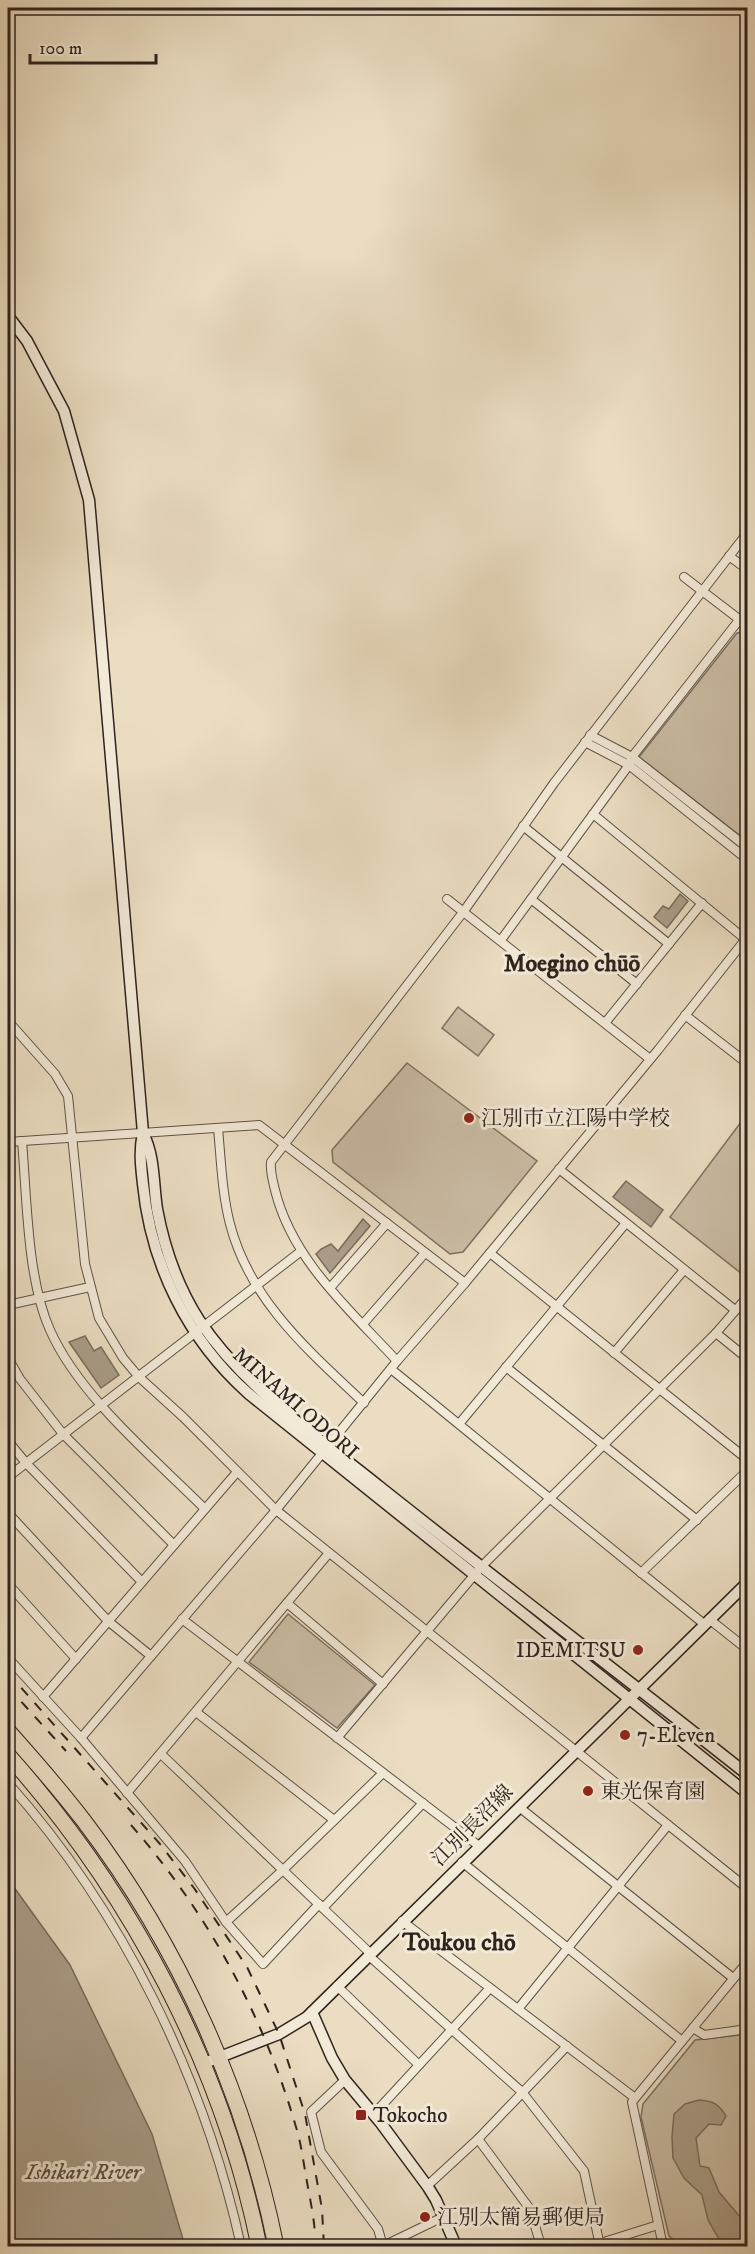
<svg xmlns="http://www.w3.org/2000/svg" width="755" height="2254" font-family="'IM FELL DW Pica','Noto Serif JP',serif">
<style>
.green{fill:#cbbda6;stroke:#7d7062;stroke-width:1.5}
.water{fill:#ab9e8a;stroke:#796d5e;stroke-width:1.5}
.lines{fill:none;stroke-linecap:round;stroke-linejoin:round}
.street-casing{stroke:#5e5246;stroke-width:10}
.secondary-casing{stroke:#2f231d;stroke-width:13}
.highway-casing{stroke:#2f231d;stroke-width:17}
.street{stroke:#f2e9d7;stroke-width:8}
.secondary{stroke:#f2e9d7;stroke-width:10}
.highway{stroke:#ebddc2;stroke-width:15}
.rail{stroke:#2f231d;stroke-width:2;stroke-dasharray:10 10;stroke-linecap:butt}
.poi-dot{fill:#8f2418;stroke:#f2e9d7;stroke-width:2}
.labels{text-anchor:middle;stroke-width:6;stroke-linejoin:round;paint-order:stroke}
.poi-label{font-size:21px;fill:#2f231d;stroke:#f2e9d7;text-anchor:start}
.street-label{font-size:21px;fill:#2f231d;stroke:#f2e9d7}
.water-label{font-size:22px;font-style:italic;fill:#5a4e43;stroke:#f2e9d7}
.quarter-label{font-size:24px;font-weight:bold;fill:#2f231d;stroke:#f2e9d7}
</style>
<rect width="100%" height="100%" fill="#ebddc2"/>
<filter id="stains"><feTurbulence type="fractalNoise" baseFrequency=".00333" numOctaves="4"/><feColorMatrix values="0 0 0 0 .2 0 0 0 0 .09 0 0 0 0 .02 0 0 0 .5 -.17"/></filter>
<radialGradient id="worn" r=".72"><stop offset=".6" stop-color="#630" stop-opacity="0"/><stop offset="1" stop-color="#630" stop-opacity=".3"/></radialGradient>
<g class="green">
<polygon points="744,632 748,635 747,841 639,757 737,633"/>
<polygon points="458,1007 494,1035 478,1056 442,1028"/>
<polygon points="407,1063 537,1161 463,1252 450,1254 333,1162 332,1150"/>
<polygon points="747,1114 747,1278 670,1217"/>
<polygon points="288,1614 375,1685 337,1728 249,1662"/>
<polygon points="747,2034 747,2246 682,2246 669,2236 641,2117 643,2104 695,2040"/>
</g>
<g class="water">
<polygon points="680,894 688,901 667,928 654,917 663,906 669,909"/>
<polygon points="626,1181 663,1210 651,1227 613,1197"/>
<polygon points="363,1219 370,1226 330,1273 316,1254 321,1249 331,1244 338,1251"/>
<polygon points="85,1336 94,1351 101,1347 119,1375 101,1388 69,1342"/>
<polygon points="8,1879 70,1965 152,2134 185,2246 8,2246"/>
<path d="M699,2100C713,2101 719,2104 726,2116L721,2125L709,2124L696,2138L700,2166L709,2168L719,2192L747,2225V2246H723L708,2220L702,2195L684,2178L673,2158L672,2137L674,2114L685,2104Z"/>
</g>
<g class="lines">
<defs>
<g id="street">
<polyline points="729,556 748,570"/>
<polyline points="684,577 748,626"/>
<polyline points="590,735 632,757 748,848"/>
<polyline points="585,742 629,765 748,860"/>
<polyline points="593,814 745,939"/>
<polyline points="523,826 669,944"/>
<polyline points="447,899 650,1059"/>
<polyline points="531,899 637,984"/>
<polyline points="501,940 629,765 632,757 739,620"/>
<polyline points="685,1015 748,1064"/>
<polyline points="8,1021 55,1074 68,1096 85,1264 99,1318 123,1358 139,1377 183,1417 276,1510 748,1889"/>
<polyline points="605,1023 702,903"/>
<path d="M218,1128C221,1160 222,1193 230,1224C250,1301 309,1351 364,1403"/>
<path d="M22,1141C27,1198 27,1279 50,1330C79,1396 154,1458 205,1509"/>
<polyline points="8,1142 259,1125 465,1283"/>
<polyline points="559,1169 735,1310"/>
<polyline points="490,1253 748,1460"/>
<polyline points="330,1288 387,1223"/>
<polyline points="8,1305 90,1287"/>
<polyline points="363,1324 425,1253"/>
<polyline points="716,1333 748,1359"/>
<polyline points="614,1353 684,1270"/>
<polyline points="8,1358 20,1379 63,1434 174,1545"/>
<path d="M397,1361C350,1310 292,1260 275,1190C273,1181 270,1172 271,1162L464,911L554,783L748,532"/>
<polyline points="506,1367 697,1520"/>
<polyline points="391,1369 704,1624"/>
<polyline points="459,1424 626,1223"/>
<polyline points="8,1441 26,1463 142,1582"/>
<polyline points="8,1477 300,1252"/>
<polyline points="8,1513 108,1621 151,1656"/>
<polyline points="641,1573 748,1470"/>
<polyline points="8,1584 76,1659"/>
<polyline points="287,1603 383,1684"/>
<polyline points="182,1619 479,1846"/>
<polyline points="709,1619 748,1650"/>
<polyline points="8,1658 81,1738 185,1861 226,1922 263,1964 319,1904"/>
<polyline points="43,1697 237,1472"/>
<polyline points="196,1712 334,1820"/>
<polyline points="81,1738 276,1510 397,1361 465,1283 658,1050 748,936"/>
<polyline points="337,1738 481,1567 716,1333 748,1296"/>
<polyline points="161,1754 370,1953"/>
<path d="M8,1783C123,1912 204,2078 241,2246"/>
<polyline points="127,1793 329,1553"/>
<polyline points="519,1807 733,1978"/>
<polyline points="462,1862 682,2041"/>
<polyline points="323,1908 423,1803"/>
<polyline points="402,1921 635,2098"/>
<polyline points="226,1922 283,1870 383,1773"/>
<polyline points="368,1955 522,2092 584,2171 600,2246"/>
<polyline points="337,1986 419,2065"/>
<polyline points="518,2009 668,1825"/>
<polyline points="693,2028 704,2035 748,2029"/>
<polyline points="345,2080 311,2112 321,2152 378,2229 383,2246"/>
<polyline points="373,2115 490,1988"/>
<polyline points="478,2139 530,2209 541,2246"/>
<polyline points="427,2186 478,2139 567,2046"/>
<polyline points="383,2246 443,2217"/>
<polyline points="591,2246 658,2225"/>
<polyline points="663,2246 632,2102 748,1961"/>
</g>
<g id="secondary">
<path d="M8,316L27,341L64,411L89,500L143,1133C139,1151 141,1166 143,1184C151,1265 188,1340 249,1394L748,1794"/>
<path d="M143,1133C155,1157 153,1183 157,1209C164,1247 178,1287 199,1320C245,1389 317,1436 380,1487C502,1584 626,1678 748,1775"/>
<polyline points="312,2012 332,2058 345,2080 380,2122 428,2187 436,2200 456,2246"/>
<polyline points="202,2064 279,2034 307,2017 748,1582"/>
</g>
<g id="highway">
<path d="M8,1731C34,1760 60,1790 84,1821C179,1946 245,2093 276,2246"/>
<path d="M8,1755C131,1893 222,2064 259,2246"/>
</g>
</defs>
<use href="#street" class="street-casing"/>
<use href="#secondary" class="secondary-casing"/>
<use href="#highway" class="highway-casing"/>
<use href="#street" class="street"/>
<use href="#secondary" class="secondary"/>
<use href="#highway" class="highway"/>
<g class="rail">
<polyline points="8,1673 160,1844 194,1888 247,1967 279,2034 305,2114 322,2209 324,2246"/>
<polyline points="8,1687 66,1751"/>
<path d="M131,1825C207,1912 264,2016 296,2127C301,2143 303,2160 306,2176C309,2195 314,2215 315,2235"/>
</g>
</g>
<g class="poi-dot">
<circle cx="469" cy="1118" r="6"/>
<circle cx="638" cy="1650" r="6"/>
<circle cx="625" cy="1735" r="6"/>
<circle cx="588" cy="1791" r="6"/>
<rect x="355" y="2109" width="12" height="12" rx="3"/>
<circle cx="425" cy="2217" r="6"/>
</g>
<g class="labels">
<g class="poi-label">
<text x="481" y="1125">江別市立江陽中学校</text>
<text x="626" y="1657" text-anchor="end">IDEMITSU</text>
<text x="637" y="1742">7-Eleven</text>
<text x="600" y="1798">東光保育園</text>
<text x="373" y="2122">Tokocho</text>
<text x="437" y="2224">江別太簡易郵便局</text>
</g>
<g class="street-label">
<text transform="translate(296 1403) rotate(41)" y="7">MINAMI ODORI</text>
<text transform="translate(472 1825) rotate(-45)" y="7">江別長沼線</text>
</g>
<g class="water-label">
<text x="83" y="2179">Ishikari River</text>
</g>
<g class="quarter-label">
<text x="572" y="971">Moegino chūō</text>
<text x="459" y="1950">Toukou chō</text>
</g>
</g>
<rect width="755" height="2254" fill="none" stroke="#ebddc2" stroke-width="30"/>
<rect x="9" y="9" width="737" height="2236" fill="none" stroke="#2f231d" stroke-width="3"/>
<rect x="15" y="15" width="725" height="2224" fill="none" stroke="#2f231d" stroke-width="1.5"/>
<path d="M30 54v9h126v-9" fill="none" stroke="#2f231d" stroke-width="3"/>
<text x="39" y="54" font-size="18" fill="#2f231d" stroke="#f2e9d7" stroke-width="4.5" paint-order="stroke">100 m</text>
<rect width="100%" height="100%" filter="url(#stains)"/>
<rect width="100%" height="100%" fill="url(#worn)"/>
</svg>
